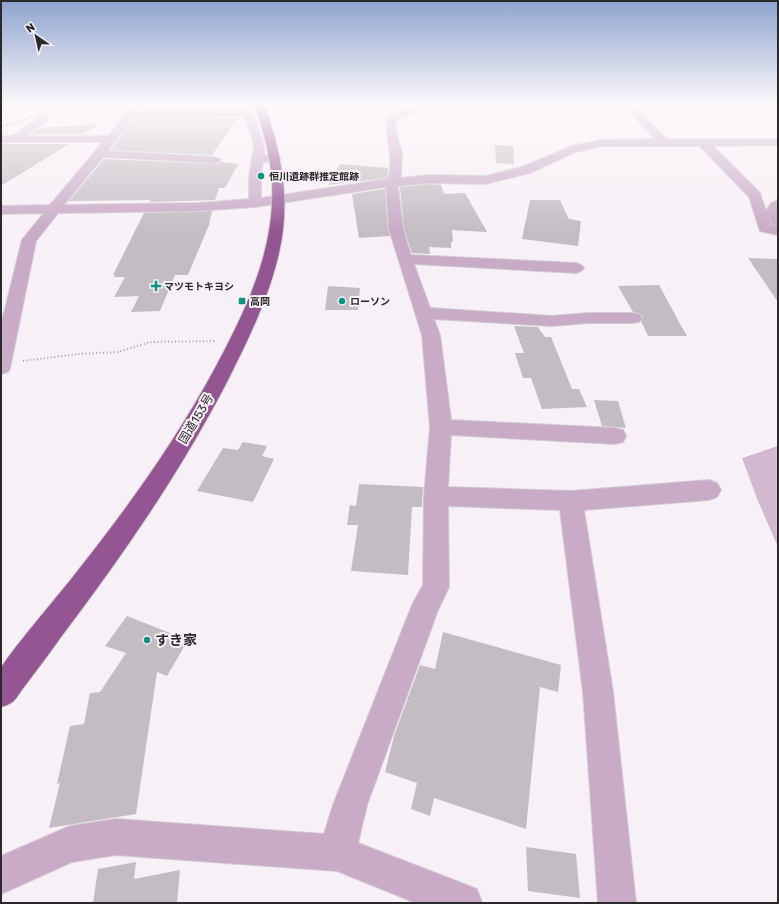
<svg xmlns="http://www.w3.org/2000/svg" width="779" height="904" font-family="Rubik,'Noto Sans JP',sans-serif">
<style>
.green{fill:#d2b9d0}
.building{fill:#c4bcc3}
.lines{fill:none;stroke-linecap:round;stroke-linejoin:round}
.minor-casing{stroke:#d3ccd2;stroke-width:2}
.highway-casing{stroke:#d3ccd2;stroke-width:2}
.path{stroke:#a49ea3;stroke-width:2;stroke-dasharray:1 2.5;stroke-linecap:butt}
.minor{fill:#c9abc7;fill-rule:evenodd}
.highway{fill:#935692;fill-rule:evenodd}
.rail{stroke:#817c81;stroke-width:1.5;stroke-dasharray:2.5 2.5;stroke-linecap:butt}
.poi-dot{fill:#0d9480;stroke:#f8f0f7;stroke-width:1.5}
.labels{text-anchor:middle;stroke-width:4;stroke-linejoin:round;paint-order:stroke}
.far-poi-label{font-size:10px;font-weight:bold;fill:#2c292c;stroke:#f8f0f7;text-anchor:start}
.street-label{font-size:12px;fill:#2c292c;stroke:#f8f0f7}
.near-poi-label{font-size:14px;font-weight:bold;fill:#2c292c;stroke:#f8f0f7;text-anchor:start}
</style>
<rect width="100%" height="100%" fill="#f8f0f7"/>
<polygon class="green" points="778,446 778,547 758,501 742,458"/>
<g class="building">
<polygon points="236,107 235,110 217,110 211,114 214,118 238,118 212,155 111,150 136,115 138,109"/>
<polygon points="100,124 83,134 31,134 40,128"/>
<polygon points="1,144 69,144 1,186"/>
<polygon points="495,145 513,146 514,164 496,163"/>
<polygon points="104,159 215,164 221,162 238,164 225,188 219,188 215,200 149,202 151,200 69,201"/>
<polygon points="340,164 388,168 388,171 387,178 328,185"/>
<polygon points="429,184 441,185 444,194 465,193 487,232 452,230 453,242 451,242 451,248 429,247 430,254 412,253 404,229 400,187"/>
<polygon points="385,189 388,229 390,236 359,238 352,194"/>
<polygon points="530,200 560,200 569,219 581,221 578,246 522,239"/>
<polygon points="212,211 209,225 188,275 175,275 160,311 131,312 139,296 114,297 125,277 114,277 115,275 113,275 144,213"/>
<polygon points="748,258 778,259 778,302"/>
<polygon points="659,285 679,322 687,336 648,336 641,321 643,317 639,313 633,312 618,286"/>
<polygon points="328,286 360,288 358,310 325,310"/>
<polygon points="514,326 538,327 545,337 551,337 572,389 579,389 587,407 542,409 531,378 523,378 515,353 524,353"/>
<polygon points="594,400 618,401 626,428 602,426"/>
<polygon points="243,442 267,446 262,456 274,459 253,502 197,491 223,448 238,450"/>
<polygon points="359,484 423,487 422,507 412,507 408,575 351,571 358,525 347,525 350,505 356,506"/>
<polygon points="127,616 188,640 167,676 157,672 136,814 49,828 60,783 57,784 70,726 84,724 90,693 100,692 126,653 105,646"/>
<polygon points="443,632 561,665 558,692 540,687 526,829 434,798 430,816 411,809 417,783 385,772 394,736 420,665 435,669"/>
<polygon points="526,847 576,854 580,898 528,891"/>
<polygon points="136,862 134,879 180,870 177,903 93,903 98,869"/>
</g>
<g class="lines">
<defs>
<path id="minor" d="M125,104H135V114L108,151L215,157L221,160L215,163L103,157L64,205L198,203L249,199V177L254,146L245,116H214L212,114L217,111H252L264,146V155H275L281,158L275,161L263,162L261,177V198L388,179C394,159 386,139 386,119L414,104H425L417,111L396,120V132L402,153L401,178L429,175L485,176L522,167L572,146L602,140L655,139L631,113L636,110L639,111L667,139H778V145L713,146L760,193L766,211L771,203L778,200V226L773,225L769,219L771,225L778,227V235L760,231L749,197L700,146H602L575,152L530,173L485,184L429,183L398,186L403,229L411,255L576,263L581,265L584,268L581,271L576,273L414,264L430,308L552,316L588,313H633L639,314L642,318L639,322L633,323H588L552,326L434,319L440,335L451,420L615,428L623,430L626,436L623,442L615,444L451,435L448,487L571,491L709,480L717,483L721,490L717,497L709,500L584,510L613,692L636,903H598L583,692L560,510L448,506L449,587L438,610L367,805L358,843L477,889L482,903H416L337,871L116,855L72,862L1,894V856L70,826L116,819L324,834L333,805L412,605L423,585L424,496L430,427L422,335L389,229L386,187L255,207L198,211L58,213L36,241L10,368L8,372L1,374V325L22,240L44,213L1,214V206L50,205L103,142H1V136H13L44,114L49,117L48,119L27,136H109L125,114Z"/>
<path id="highway" d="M254,104H264C282,153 291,201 279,253C269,297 249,338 229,378C182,470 123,555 61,637C49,654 36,671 24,687C20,692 16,700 11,703C8,705 4,706 1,707C1,695 0,681 1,669C2,661 69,583 79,569C129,506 176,440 214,370C242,318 270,261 272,202C274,168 265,136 254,104Z"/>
</defs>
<use href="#minor" class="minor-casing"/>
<use href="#highway" class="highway-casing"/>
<polyline class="path" points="23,361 78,354 118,352 150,342 216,341"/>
<use href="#minor" class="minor"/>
<use href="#highway" class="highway"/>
<polyline class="rail" points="1,127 70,104"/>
</g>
<linearGradient id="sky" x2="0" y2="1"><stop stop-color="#8ea3ce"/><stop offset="0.45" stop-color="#fcf8fb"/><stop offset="1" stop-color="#fcf8fb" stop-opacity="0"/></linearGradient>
<rect width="779" height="231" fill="url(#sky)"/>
<g class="poi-dot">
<circle cx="261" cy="176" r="4"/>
<path d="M154 280h4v4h4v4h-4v4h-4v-4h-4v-4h4z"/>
<rect x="238" y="297" width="8" height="8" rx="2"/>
<circle cx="342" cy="301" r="4"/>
<circle cx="147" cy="640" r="4"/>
</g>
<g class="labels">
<g class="far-poi-label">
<text x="269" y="180">恒川遺跡群推定館跡</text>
<text x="164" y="290">マツモトキヨシ</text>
<text x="250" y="305">高岡</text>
<text x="350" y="305">ローソン</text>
</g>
<g class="street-label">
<text transform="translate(196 419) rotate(-59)" y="4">国道153号</text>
</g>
<g class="near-poi-label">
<text x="155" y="645">すき家</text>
</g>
</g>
<rect width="779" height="904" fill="none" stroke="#2c292c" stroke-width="4"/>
<g transform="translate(36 36) rotate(326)" stroke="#f8f0f7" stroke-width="3" paint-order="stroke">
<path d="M0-3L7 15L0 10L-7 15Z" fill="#2c292c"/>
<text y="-6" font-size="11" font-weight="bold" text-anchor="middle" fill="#2c292c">N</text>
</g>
</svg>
